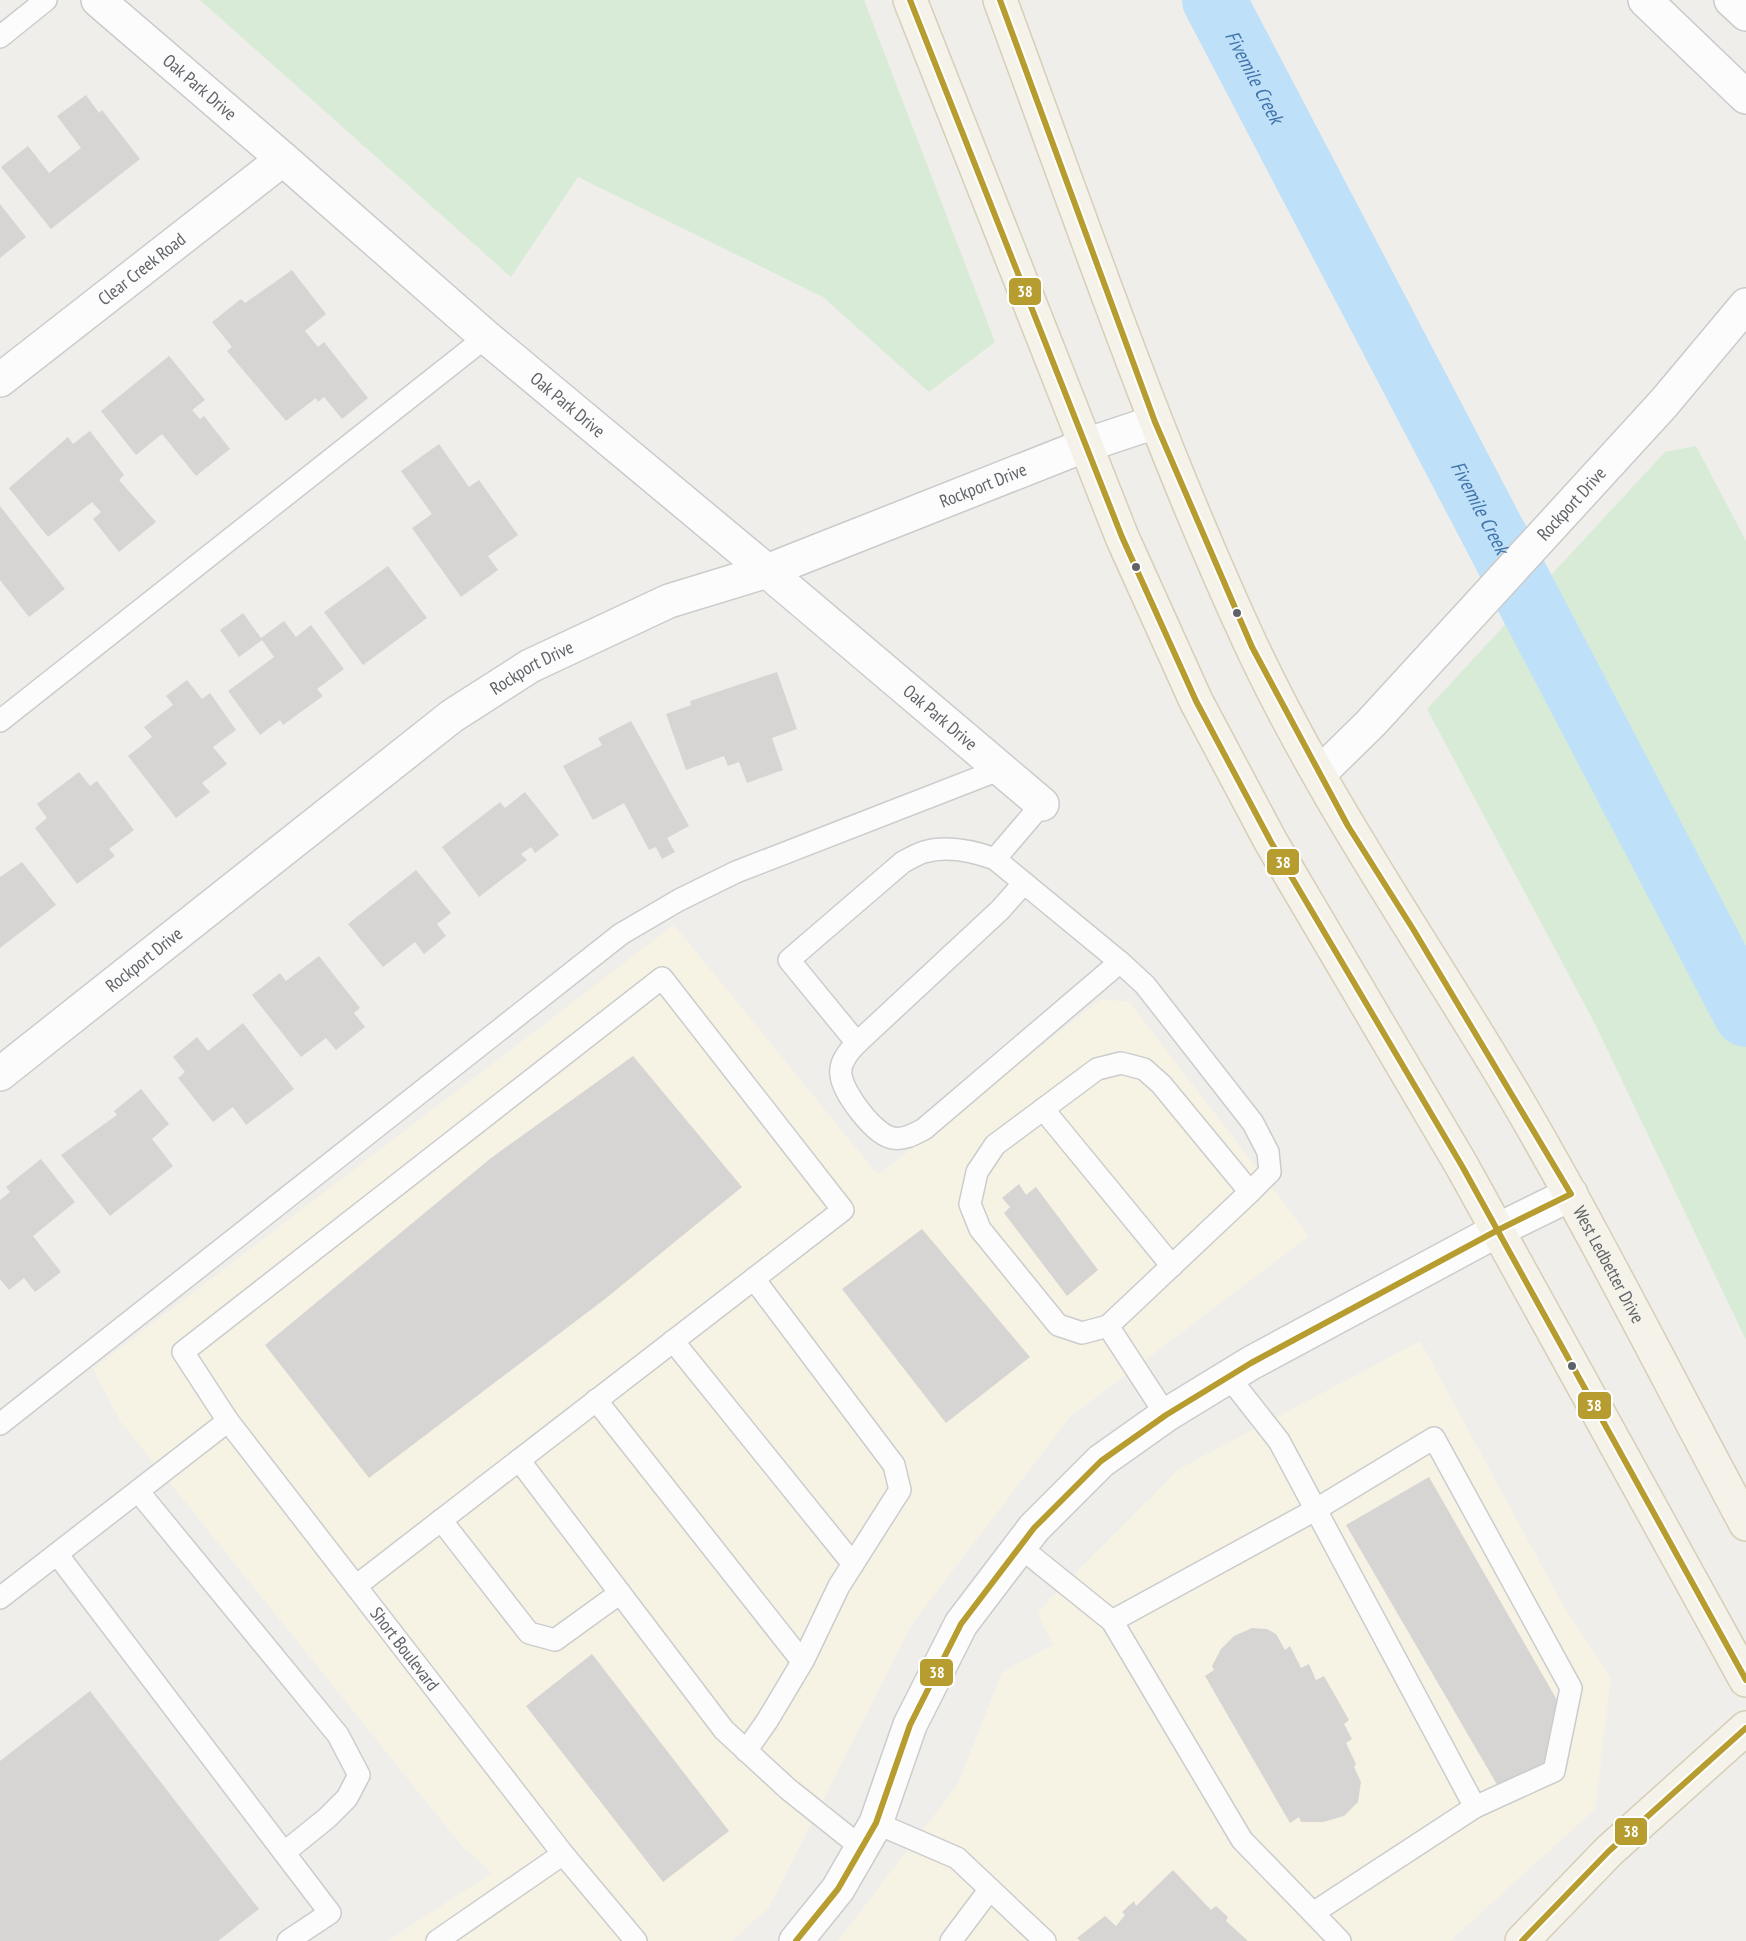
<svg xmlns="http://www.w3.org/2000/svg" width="1746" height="1941" font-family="'PT Sans Narrow',sans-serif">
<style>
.commercial{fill:#f7f3e4}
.green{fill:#d8ebd6}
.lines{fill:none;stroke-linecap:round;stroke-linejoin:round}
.river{stroke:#bfe0f9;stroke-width:64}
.building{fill:#d6d5d3}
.lane-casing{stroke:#cbcccc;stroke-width:24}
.street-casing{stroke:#cbcccc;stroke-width:36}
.secondary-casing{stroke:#cacacb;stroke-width:36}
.primary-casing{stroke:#d7ceb8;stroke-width:36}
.lane{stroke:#fdfcfc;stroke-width:21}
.street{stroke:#fdfcfc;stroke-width:33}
.secondary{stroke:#fdfcfc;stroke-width:33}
.primary{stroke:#f4f2e9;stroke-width:33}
.bus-1-casing{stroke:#fff;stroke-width:10}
.bus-1{stroke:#b79d2f;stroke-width:6}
.bus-dot{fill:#5f6368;stroke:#fff;stroke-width:2}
.labels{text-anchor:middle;stroke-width:4.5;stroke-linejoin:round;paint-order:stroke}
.street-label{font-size:18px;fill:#5f6368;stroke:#fff}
.water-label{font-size:20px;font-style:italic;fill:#4174aa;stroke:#fff}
.line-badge{stroke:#fff;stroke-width:2}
.badge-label{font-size:16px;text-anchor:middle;font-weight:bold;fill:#fff}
</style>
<rect width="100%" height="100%" fill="#efeeea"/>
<g class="commercial">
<polygon points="674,925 878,1175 1101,999 1129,1002 1309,1236 1069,1418 912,1624 769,1907 732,1941 387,1941 492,1873 461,1845 121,1422 93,1369"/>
<polygon points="1420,1341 1565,1609 1611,1678 1595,1809 1450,1941 838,1941 958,1784 1002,1672 1053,1645 1037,1612 1179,1469"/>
</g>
<g class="green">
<polygon points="200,0 864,0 995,342 929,392 823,297 578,177 511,277"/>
<polygon points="1696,446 1746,541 1746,1340 1594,1022 1427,709 1665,452"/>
</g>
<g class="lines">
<path class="river" id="s1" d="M1214,0L1746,1015"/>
</g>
<g class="building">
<polygon points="86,95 99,113 102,110 140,159 51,229 1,167 28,146 49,173 81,148 57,116"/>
<polygon points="0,204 26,237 0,258"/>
<polygon points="292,270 326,314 305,331 318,347 324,342 368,398 342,419 324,397 318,402 316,398 286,421 227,351 232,347 212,322 241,299 245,303"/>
<polygon points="169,356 205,400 192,410 200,419 204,416 230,449 196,476 162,434 136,455 101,411"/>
<polygon points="90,431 124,475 119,480 156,522 119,552 93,519 101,512 92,502 48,537 9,488 68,437 73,444"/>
<polygon points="439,444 469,487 479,480 518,535 488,556 498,570 461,597 412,528 432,514 401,471"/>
<polygon points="0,506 65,589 29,617 0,580"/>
<polygon points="388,566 427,618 363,665 324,612"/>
<polygon points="243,613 261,638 284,621 296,637 311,625 344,669 317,689 323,696 283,725 280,720 260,735 228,691 274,657 262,640 239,657 220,630"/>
<polygon points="777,672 797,729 772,738 783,770 747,783 739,762 728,766 724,756 686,770 666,714 691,705 690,701"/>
<polygon points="187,680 202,699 210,693 236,730 213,747 227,764 202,783 210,792 176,818 128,756 152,737 144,727 173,705 166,696"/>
<polygon points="631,721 689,826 667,838 675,852 662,859 656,847 649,850 624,803 593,820 563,766 602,745 598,738"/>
<polygon points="79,772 90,786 97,781 134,830 109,849 115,856 77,884 35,828 47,818 37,804"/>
<polygon points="525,792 559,835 535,853 531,847 521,854 527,860 479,897 442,847 500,802 505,808"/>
<polygon points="22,862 56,905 0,948 0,877"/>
<polygon points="416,870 451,913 437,924 446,936 424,954 415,942 383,967 348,924"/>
<polygon points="319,956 360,1008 354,1013 365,1027 336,1050 326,1038 301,1057 252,995 280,973 286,981"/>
<polygon points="243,1023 294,1089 246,1125 233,1107 213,1122 178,1078 185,1072 173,1057 197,1037 208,1051"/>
<polygon points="633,1056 742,1187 605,1299 369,1478 265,1345 491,1158"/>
<polygon points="141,1089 169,1124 152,1139 173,1166 110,1216 61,1155 117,1115 114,1111"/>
<polygon points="41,1159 75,1202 33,1236 61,1272 35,1292 24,1278 9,1290 0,1279 0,1200 10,1192 6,1187"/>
<polygon points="1019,1184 1026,1195 1036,1187 1098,1270 1067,1296 1004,1213 1010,1207 1002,1198"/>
<polygon points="922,1229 1030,1357 946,1423 842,1289"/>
<polygon points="1429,1477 1557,1700 1544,1770 1503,1795 1346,1525"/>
<polygon points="1252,1628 1267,1629 1276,1634 1285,1650 1290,1646 1301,1668 1309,1664 1316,1680 1324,1676 1349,1720 1344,1724 1352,1739 1346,1743 1356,1764 1354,1767 1361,1782 1358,1802 1344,1816 1323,1822 1301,1822 1299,1817 1290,1823 1205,1676 1214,1670 1212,1666 1221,1649 1234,1636"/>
<polygon points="592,1654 729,1831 663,1882 526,1706"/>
<polygon points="90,1691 259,1909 218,1941 0,1941 0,1761"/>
<polygon points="1173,1870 1211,1910 1216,1906 1228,1917 1226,1921 1248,1941 1080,1941 1077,1938 1105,1916 1116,1926 1125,1915 1122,1912 1134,1901 1136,1906"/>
</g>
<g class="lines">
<defs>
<g id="lane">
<polyline points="0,37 46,0"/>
<polyline points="0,721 486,337"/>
<polyline points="1042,804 995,859 1120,962 1145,985 1253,1123 1268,1152 1270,1172 1250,1192"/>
<path d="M995,859C973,851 948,845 924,852C917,854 909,859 903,862L789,960L857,1043L1000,910L1024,883"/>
<path d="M857,1043C849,1051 839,1062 841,1075C843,1093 875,1136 893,1138C905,1140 914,1134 924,1129L1120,962"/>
<polyline points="1043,1109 1172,1266"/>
<polyline points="1108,1326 1250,1192 1161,1084 1144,1069 1121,1063 1097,1069 995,1145 977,1172 970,1204 980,1229 1058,1325 1082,1333 1108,1326 1166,1415"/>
<polyline points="673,1341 853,1564"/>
<polyline points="596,1400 802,1661"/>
<polyline points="0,1424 621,934 679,900 736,872 1001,769"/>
<polyline points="519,1460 724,1730 788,1789 862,1848"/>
<polyline points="138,1491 338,1735 359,1775 347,1798 327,1818 285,1852"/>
<polyline points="441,1520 529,1633 555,1640 620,1593"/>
<polyline points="1020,1547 1112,1621 1242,1840 1313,1913 1475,1807 1279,1441 1228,1376"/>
<polyline points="57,1554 330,1913 288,1941"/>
<path id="s2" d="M356,1586L843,1210L662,978L183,1352L228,1421L563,1854L636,1941"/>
<polyline points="0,1598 228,1421"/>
<polyline points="1112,1621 1315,1510 1434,1438 1571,1688 1554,1771 1475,1807"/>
<polyline points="746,1751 767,1721 804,1659 839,1586 900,1490 894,1465 754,1279"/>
<polyline points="876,1823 957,1858 1045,1941"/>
<polyline points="1313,1913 1340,1941"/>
<polyline points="437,1941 563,1854"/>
<polyline points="951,1941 990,1889"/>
</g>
<g id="street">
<path id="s3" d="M0,380L283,159"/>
<path id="s4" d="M0,1074L452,716L530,666L669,601L767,571L1042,804"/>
<polyline points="796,1941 838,1889 876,1823 910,1725 961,1624 1034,1528 1101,1461 1166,1415 1251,1363 1498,1230 1571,1194"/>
</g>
<g id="secondary">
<path id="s5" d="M98,0L283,159L486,337L767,571L1086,445L1155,422"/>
<polyline points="1645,0 1746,97"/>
<polyline points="1731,0 1746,14"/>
<path id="s6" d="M1319,774L1371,723L1664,403L1746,305"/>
</g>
<g id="primary">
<polyline points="910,0 1122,537 1196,701 1271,842 1462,1166 1746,1680"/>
<path id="s7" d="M1000,0C1080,216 1154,436 1251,645C1325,803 1426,946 1514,1095C1596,1235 1669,1381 1746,1524"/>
<polyline points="1522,1941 1609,1851 1746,1728"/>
</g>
</defs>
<use href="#lane" class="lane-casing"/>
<use href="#street" class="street-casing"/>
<use href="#secondary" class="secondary-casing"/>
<use href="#primary" class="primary-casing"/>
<use href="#lane" class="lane"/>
<use href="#street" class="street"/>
<use href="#secondary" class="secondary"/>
<use href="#primary" class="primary"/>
<defs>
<g id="bus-1">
<polyline points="910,0 1122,537 1196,701 1271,842 1462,1166 1746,1680"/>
<polyline points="796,1941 838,1889 876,1823 910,1725 961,1624 1034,1528 1101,1461 1166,1415 1251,1363 1498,1230 1571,1194 1413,929 1348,826 1252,647 1155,422 1000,0"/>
<polyline points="1522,1941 1609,1851 1746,1728"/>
</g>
</defs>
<use href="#bus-1" class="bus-1-casing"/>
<use href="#bus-1" class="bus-1"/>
</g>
<g class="bus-dot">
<circle cx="1136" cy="567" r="5"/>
<circle cx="1237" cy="613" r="5"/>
<circle cx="1572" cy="1366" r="5"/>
</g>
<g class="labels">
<g class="street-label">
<text dy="6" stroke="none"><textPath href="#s5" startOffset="134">Oak Park Drive</textPath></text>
<text dy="6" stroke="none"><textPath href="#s3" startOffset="180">Clear Creek Road</textPath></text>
<text dy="6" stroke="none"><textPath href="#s5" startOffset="620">Oak Park Drive</textPath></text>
<text dy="6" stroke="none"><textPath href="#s5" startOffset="1112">Rockport Drive</textPath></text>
<text dy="6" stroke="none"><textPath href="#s6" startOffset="370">Rockport Drive</textPath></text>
<text dy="6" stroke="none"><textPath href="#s4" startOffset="670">Rockport Drive</textPath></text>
<text dy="6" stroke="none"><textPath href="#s4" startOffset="1152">Oak Park Drive</textPath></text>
<text dy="6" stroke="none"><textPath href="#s4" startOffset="184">Rockport Drive</textPath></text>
<text dy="6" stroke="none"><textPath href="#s7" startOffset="1408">West Ledbetter Drive</textPath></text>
<text dy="6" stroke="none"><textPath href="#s2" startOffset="1888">Short Boulevard</textPath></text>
</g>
<g class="water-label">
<text dy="7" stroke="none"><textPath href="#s1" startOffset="87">Fivemile Creek</textPath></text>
<text dy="7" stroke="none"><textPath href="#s1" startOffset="573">Fivemile Creek</textPath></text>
</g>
</g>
<g class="line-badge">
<rect x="1008" y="277" width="34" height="29" rx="6" fill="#b79d2f"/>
<rect x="1266" y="848" width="34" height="28" rx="6" fill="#b79d2f"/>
<rect x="1577" y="1391" width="35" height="29" rx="6" fill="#b79d2f"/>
<rect x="919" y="1658" width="35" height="29" rx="6" fill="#b79d2f"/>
<rect x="1614" y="1817" width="34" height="29" rx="6" fill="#b79d2f"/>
</g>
<g class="badge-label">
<text x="1025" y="297">38</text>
<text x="1283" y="868">38</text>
<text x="1594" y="1411">38</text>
<text x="937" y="1678">38</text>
<text x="1631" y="1837">38</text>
</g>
</svg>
